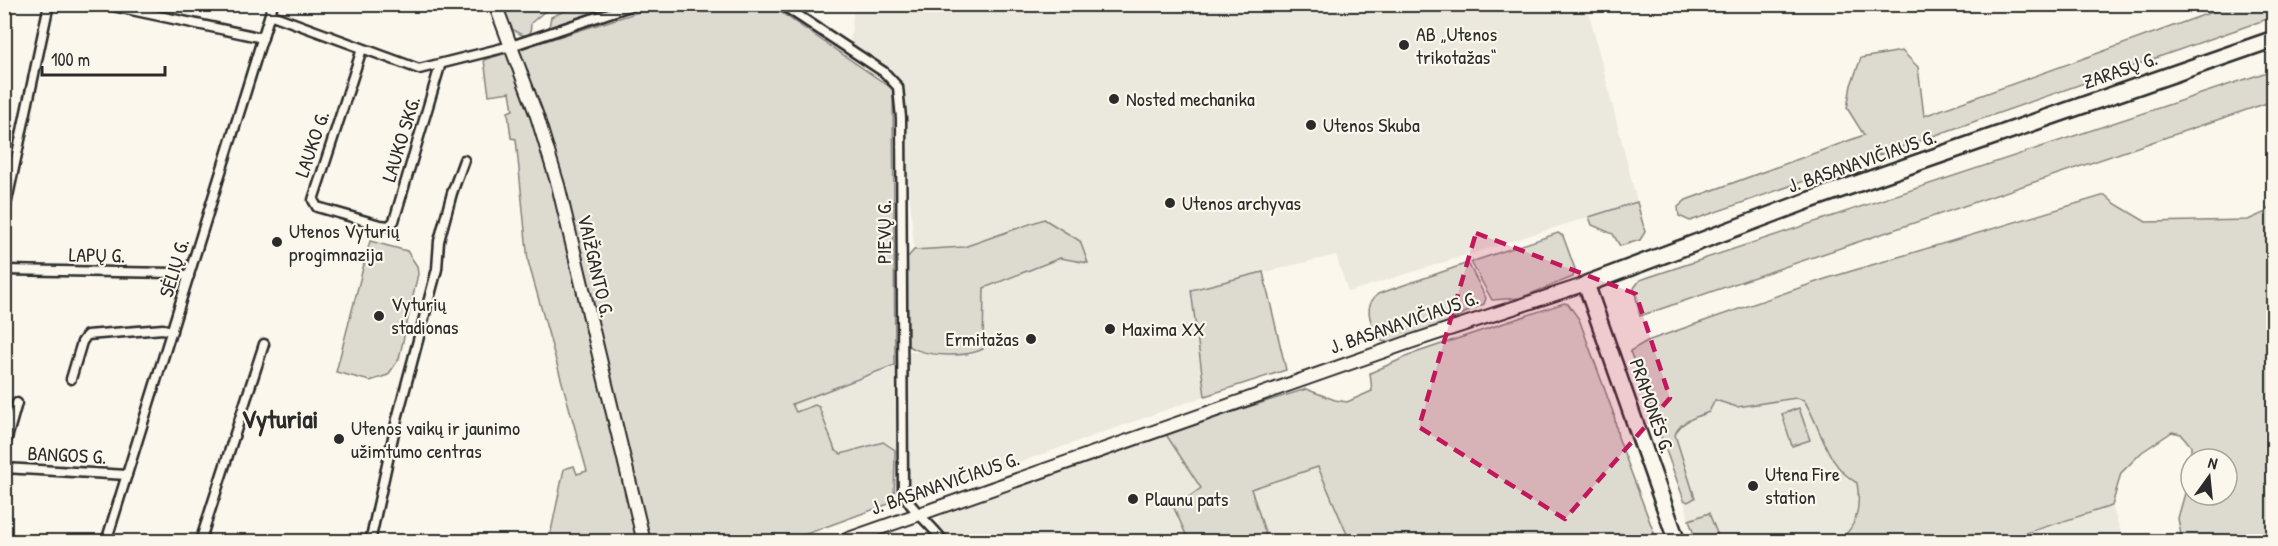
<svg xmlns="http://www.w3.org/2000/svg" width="2278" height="546" font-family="'Patrick Hand',sans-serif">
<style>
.built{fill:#ebe8de}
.green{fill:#dddad0;stroke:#84827e;stroke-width:1.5;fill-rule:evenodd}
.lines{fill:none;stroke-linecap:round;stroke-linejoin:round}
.street-casing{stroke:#2b2b2b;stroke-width:13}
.secondary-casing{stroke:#2b2b2b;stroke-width:16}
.primary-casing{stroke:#2b2b2b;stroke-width:16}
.highway-casing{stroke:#2b2b2b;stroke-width:20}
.street{stroke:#fbf7ec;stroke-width:8}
.secondary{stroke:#fbf7ec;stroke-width:12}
.primary{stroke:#fbf7ec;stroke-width:12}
.highway{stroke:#fbf7ec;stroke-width:15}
.marked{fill:#c2185b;fill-opacity:0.2;stroke:#c2185b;stroke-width:4.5;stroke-dasharray:12 8;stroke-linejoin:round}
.poi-dot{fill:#2b2b2b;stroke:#fbf7ec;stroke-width:2}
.labels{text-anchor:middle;stroke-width:4.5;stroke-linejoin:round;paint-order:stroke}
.poi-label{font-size:20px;fill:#2b2b2b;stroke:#fbf7ec;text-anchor:start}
.street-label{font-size:20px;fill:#2b2b2b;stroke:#fbf7ec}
.district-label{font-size:26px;font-weight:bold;fill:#2b2b2b;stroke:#fbf7ec}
</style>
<rect width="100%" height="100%" fill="#fbf7ec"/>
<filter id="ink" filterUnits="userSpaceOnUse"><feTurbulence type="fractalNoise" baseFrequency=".0167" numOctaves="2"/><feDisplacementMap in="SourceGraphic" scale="12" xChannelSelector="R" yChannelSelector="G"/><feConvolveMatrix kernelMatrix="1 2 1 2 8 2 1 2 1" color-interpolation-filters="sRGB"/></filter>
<g filter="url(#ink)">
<g class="built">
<polygon points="854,5 1587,5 1637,202 1348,292 1336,255 1191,290 1205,396 945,489 894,502 895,450 889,444 883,442 842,454 835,450 819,407 815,405 796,412 792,404 892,368 897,351 971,355 984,288 1060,258 1087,263 986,241 964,247 914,250 901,88 883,66 850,44"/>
<polygon points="1796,398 1804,400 1810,410 1846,478 1857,483 1859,495 1854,521 1844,538 1833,541 1720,541 1709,514 1689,520 1684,500 1688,502 1675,435 1677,429 1686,421 1709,412 1715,400 1738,407"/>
<polygon points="1165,433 1202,489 1174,508 1189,541 949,541 941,531 939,523 942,513"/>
<polygon points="1319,467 1350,541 1268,541 1251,489"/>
<polygon points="2112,506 2124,541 2000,542 2071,520"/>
</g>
<g class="green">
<polygon points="2234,4 2273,5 2273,17 1690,221 1679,216 1678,207 1686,200 1864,135 1847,108 1851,85 1861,58 1902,51 1918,67 1924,116"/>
<path d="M500,5H552L531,23L530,36C510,35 508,21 500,5Z"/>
<polygon points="577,5 627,5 548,32 551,17"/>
<polygon points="661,5 770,5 893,89 895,365 792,404 796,412 815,405 819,407 835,450 841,454 883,442 895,450 894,502 787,541 549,541 564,469 574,466 577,474 587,471 528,261 516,139 511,138 508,112 513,110 510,92 489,95 484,60"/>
<polygon points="2273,70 2273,101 1640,316 1634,288 1640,280"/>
<path d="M2105,195L2114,203L2146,222L2248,220L2266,212L2273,202V541H2182L2178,518L2191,472V446L2181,434L2172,432L2142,452L2121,473L2112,506L2000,541H1833C1857,534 1861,505 1857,483C1826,466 1822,429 1804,400L1796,398L1737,407L1715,400L1709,412C1696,417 1680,421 1675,435L1695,498L1688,502L1684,500L1630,351L1647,341L1825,279ZM2191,459H2227V495H2191Z"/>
<polygon points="1637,202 1645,232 1640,240 1620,246 1613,234 1592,225 1589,217"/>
<path d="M1044,219L1080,241L1088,263L1060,258L984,288L983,349C965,358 922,357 906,344V259L914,250L964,247Z"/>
<polygon points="1558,233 1563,236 1575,269 1573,277 1520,298 1492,300 1471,262"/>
<polygon points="370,241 407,251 417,266 418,274 399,359 388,375 370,381 336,372"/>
<path d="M1465,264L1469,265L1486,298L1484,304C1462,312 1399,354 1378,339C1371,323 1362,306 1378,294Z"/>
<polygon points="1263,272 1286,370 1205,396 1191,290"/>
<polygon points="1564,303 1568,304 1579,319 1614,415 1618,437 1657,541 1350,541 1318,467 1251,489 1268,541 1189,541 1174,508 1201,488 1165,433 1306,389 1335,400 1347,402 1372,391 1370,373 1415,353"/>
<polygon points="1799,408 1810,440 1792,446 1782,414"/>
<polygon points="1709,513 1720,541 1696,541 1689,520"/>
</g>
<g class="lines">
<defs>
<g id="street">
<polyline points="103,4 263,38"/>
<path d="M781,4L884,72L898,87L901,118L903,491C906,505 933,526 944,542"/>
<polyline points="272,15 419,69 511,46 636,4"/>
<polyline points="362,49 313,200 317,207 380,225 389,226 394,221 440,66"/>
<polyline points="4,215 49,4"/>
<polyline points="4,270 173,273 189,276"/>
<polyline points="71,379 82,342 87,335 163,329 172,331"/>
<polyline points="4,449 17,403"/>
<polyline points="4,468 127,475"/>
<polyline points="106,542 273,4"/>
<polyline points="200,542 264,344"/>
<polyline points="370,542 397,419 437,269 439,241 452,193 464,160"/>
</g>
<polyline id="secondary" points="495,4 537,116 558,185 644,542"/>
<polyline id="primary" points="840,542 1410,342 1586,284"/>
<polyline id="highway" points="1677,542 1586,284 1810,200 2274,39"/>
</defs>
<use href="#street" class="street-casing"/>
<use href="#secondary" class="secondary-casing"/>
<use href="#primary" class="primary-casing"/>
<use href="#highway" class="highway-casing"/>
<use href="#street" class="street"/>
<use href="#secondary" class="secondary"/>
<use href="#primary" class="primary"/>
<use href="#highway" class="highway"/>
</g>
</g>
<path class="marked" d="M1476,233L1636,294L1670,398L1565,519L1419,427Z"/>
<g class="poi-dot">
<circle cx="1404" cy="45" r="6"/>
<circle cx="1114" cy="99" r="6"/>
<circle cx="1311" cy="125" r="6"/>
<circle cx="1170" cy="203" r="6"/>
<circle cx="277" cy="242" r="6"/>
<circle cx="379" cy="316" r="6"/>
<circle cx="1110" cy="329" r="6"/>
<circle cx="1031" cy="339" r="6"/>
<circle cx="339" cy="439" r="6"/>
<circle cx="1753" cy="486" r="6"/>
<circle cx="1133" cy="499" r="6"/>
</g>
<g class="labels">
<g class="poi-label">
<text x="1416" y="41">AB „Utenos<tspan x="1416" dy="23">trikotažas“</tspan></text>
<text x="1126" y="106">Nosted mechanika</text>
<text x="1323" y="132">Utenos Skuba</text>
<text x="1182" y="210">Utenos archyvas</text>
<text x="289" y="238">Utenos Vyturių<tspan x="289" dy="23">progimnazija</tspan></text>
<text x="391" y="311">Vyturių<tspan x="391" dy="23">stadionas</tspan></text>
<text x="1122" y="336">Maxima XX</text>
<text x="1019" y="346" text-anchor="end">Ermitažas</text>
<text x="351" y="435">Utenos vaikų ir jaunimo<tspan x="351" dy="23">užimtumo centras</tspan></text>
<text x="1765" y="481">Utena Fire<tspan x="1765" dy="23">station</tspan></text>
<text x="1145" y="506">Plaunu pats</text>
</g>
<g class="street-label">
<text transform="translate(2120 70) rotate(-19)" y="7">ZARASŲ G.</text>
<text transform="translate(401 139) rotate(-73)" y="7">LAUKO SKG.</text>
<text transform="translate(312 144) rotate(-71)" y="7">LAUKO G.</text>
<text transform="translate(1862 161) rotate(-19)" y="7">J. BASANAVIČIAUS G.</text>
<text transform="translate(884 232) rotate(-90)" y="7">PIEVŲ G.</text>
<text transform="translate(97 255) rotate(1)" y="7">LAPŲ G.</text>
<text transform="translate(596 266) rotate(77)" y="7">VAIŽGANTO G.</text>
<text transform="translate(174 268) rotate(-73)" y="7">SĖLIŲ G.</text>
<text transform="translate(1404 322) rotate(-19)" y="7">J. BASANAVIČIAUS G.</text>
<text transform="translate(1652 406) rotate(71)" y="7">PRAMONĖS G.</text>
<text transform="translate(67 455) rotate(3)" y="7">BANGOS G.</text>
<text transform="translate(945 483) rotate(-19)" y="7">J. BASANAVIČIAUS G.</text>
</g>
<g class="district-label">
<text x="280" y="428">Vyturiai</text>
</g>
</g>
<rect width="2278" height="546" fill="none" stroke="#fbf7ec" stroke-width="24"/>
<rect x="12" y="12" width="2254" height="522" fill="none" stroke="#2b2b2b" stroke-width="2" filter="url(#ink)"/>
<g transform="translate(2209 477) rotate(15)"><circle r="28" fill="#fbf7ec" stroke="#a8a59f" stroke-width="1.5"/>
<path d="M0-4.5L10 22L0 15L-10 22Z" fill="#2b2b2b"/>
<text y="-9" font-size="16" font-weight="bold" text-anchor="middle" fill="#2b2b2b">N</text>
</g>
<path d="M42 66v9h123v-9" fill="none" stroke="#2b2b2b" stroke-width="3"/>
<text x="51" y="66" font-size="18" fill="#2b2b2b" stroke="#fbf7ec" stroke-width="4.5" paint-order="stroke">100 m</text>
</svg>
